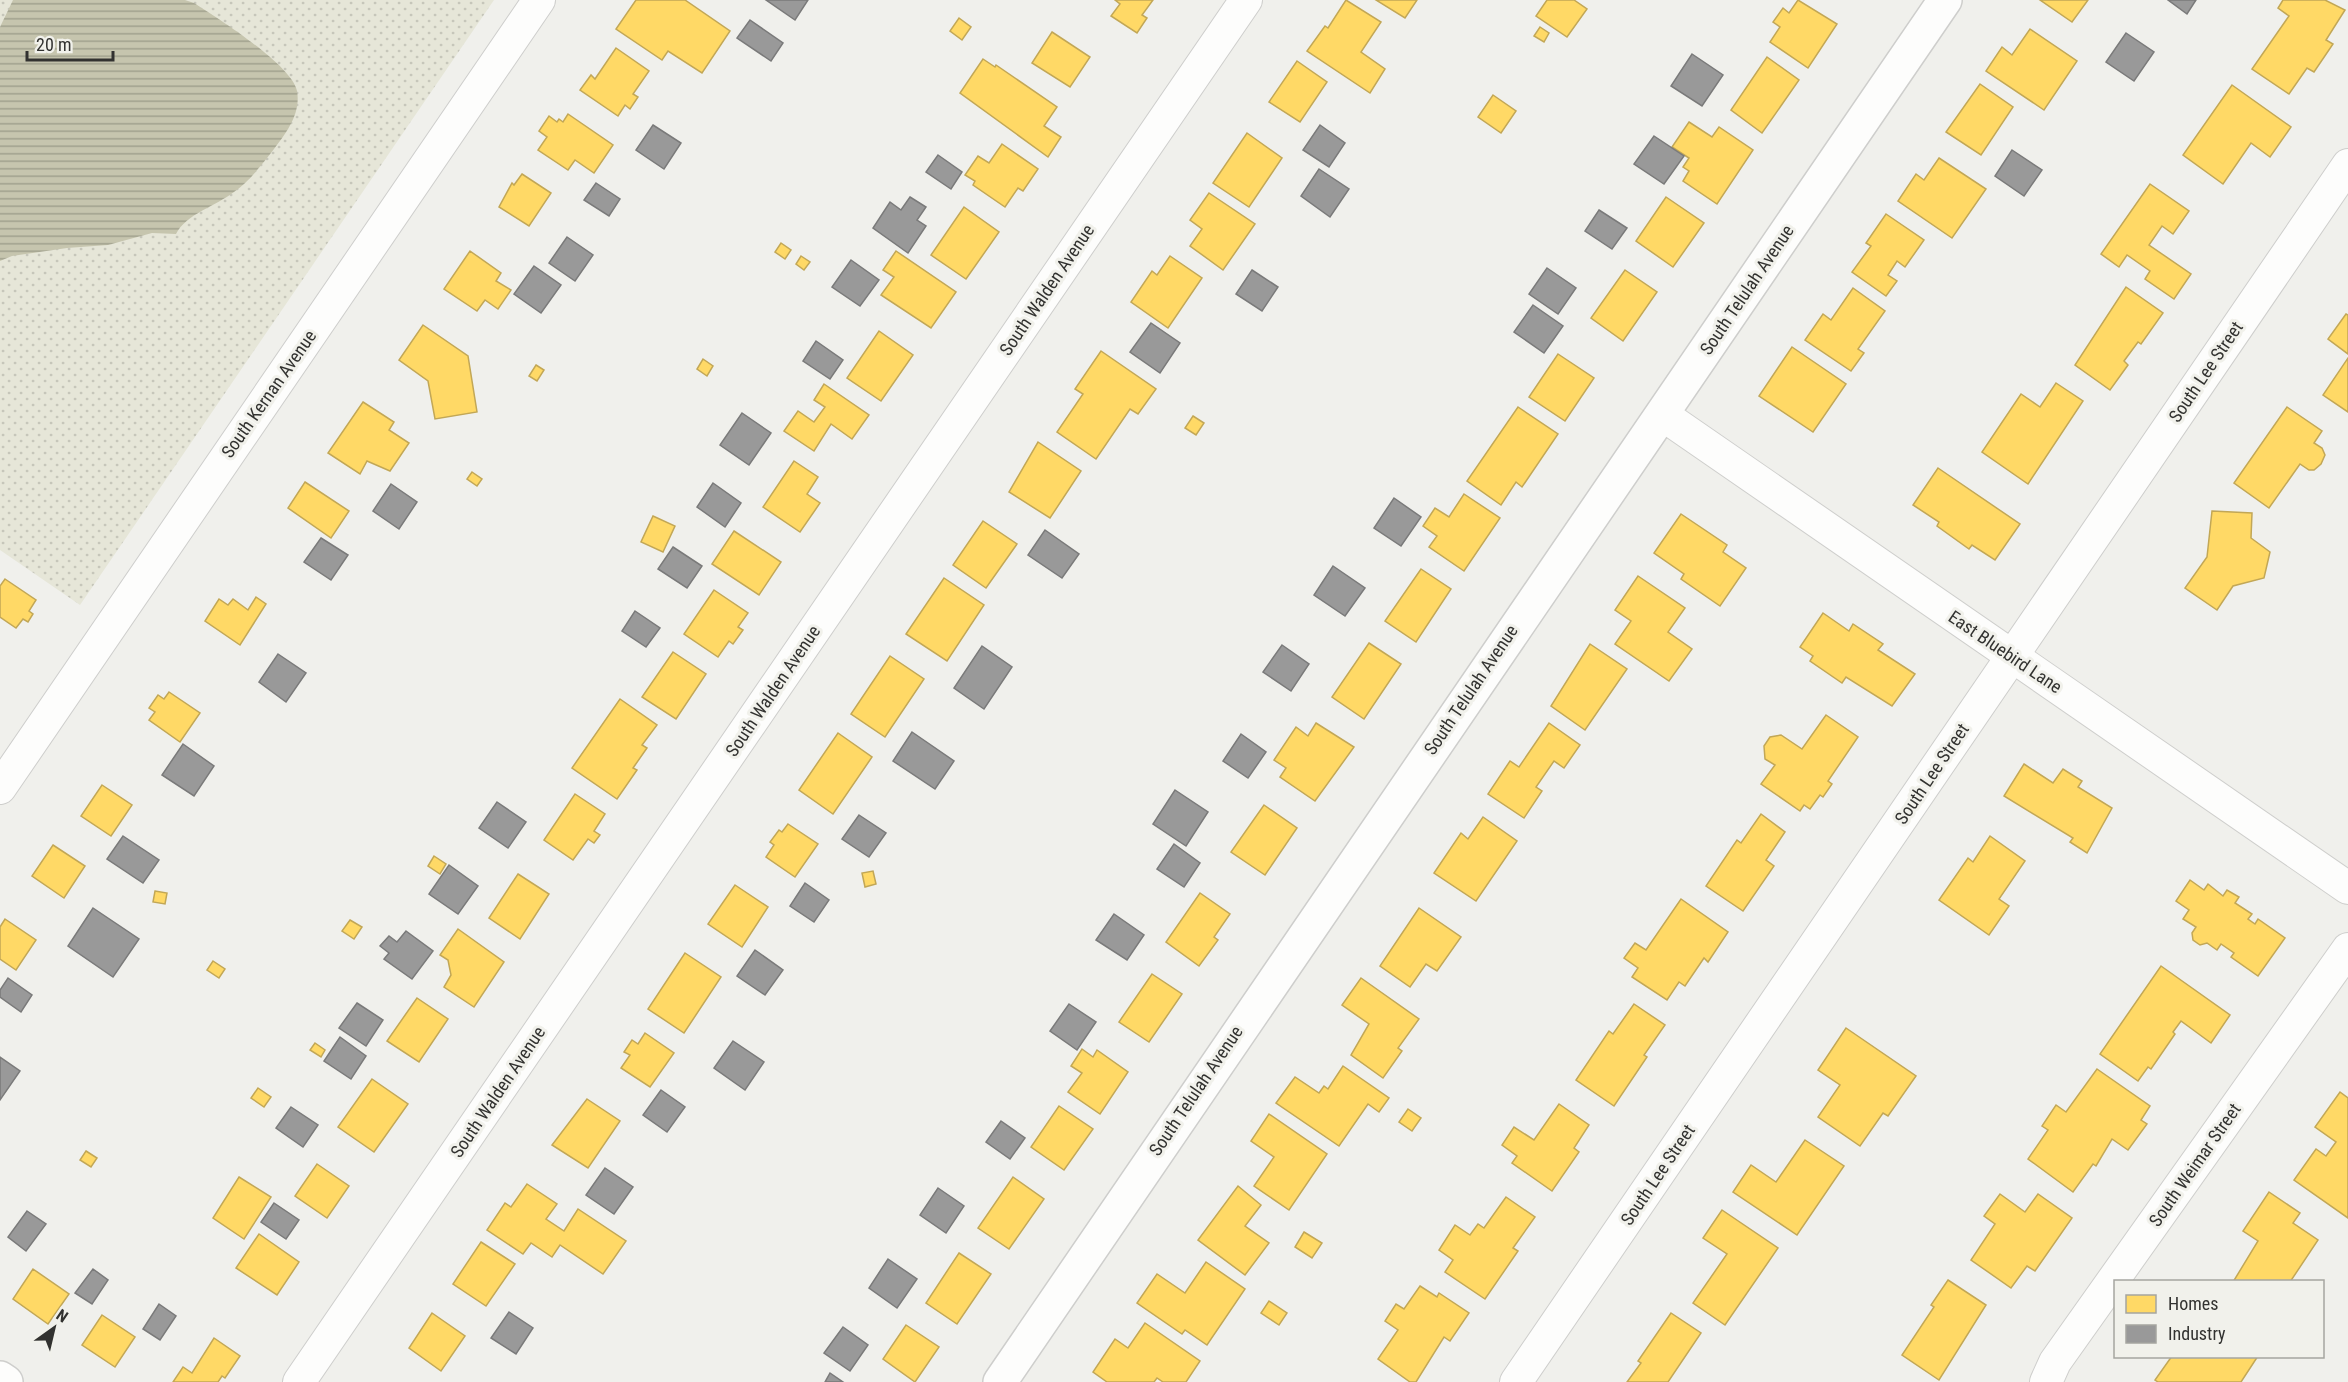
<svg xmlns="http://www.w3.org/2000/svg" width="2348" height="1382" font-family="'Roboto Condensed',sans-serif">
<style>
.grass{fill:url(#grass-dots)}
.water{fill:url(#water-rules)}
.homes{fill:#ffd966;stroke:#c2a756;stroke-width:1.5}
.industry{fill:#999;stroke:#7a7a7a;stroke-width:1.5}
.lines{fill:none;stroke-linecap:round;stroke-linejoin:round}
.minor-casing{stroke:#cececc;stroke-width:34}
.tertiary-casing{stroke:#cececc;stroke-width:36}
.secondary-casing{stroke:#cececc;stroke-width:36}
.minor{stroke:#fdfdfc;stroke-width:32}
.tertiary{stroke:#fdfdfc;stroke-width:33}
.secondary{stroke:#fdfdfc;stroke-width:33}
.labels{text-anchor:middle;stroke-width:6;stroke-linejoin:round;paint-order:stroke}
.street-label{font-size:18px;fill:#323230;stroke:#f1f1eb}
</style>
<defs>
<pattern id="grass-dots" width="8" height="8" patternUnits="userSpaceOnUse" patternTransform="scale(1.5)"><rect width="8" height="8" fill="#e6e6d8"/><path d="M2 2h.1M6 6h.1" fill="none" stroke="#c6c6ba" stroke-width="1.8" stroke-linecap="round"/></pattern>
<pattern id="water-rules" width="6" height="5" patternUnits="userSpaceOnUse" patternTransform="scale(1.5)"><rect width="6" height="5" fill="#c6c5ae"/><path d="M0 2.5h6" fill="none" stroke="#a1a18e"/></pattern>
</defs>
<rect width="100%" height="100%" fill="#f0f0ec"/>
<polygon class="grass" points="0,0 494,0 80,605 0,550"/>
<path class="water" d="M13,0H185L194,3C216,17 292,65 297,91C301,113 287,132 274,149C262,164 250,181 234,192C216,206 186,214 176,234L152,233L108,245L67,248L12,256L0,261V27Z"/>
<g class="homes">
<polygon points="636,0 685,0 730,31 702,73 668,51 662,60 616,29"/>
<polygon points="1115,0 1153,0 1142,15 1147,18 1137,33 1111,16 1120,4"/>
<polygon points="1346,0 1381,22 1361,52 1385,69 1370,93 1307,51 1325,26 1328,28"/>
<polygon points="1376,0 1417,0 1405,18"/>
<polygon points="1547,0 1574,0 1587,9 1567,37 1536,16"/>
<polygon points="1798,0 1837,24 1808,68 1770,42 1780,27 1773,22 1783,8 1789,13"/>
<polygon points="2040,0 2088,0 2072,22"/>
<polygon points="2283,0 2325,0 2345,10 2326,40 2333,44 2314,72 2307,68 2289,94 2252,69 2289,16 2278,8"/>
<polygon points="959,18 971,27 962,40 950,31"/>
<polygon points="1540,27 1549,33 1544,42 1534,36"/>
<polygon points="2030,29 2077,61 2044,110 1986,71 2002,47 2012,55"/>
<polygon points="1052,32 1090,57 1070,87 1032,63"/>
<polygon points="616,48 649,71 633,94 638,97 630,109 625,105 618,116 580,90 591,75 595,79"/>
<polygon points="1767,57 1799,80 1762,133 1731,110"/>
<polygon points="983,59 995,67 996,65 1057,107 1044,126 1061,137 1048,157 960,93"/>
<polygon points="1297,61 1327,82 1300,122 1269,102"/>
<polygon points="1980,84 2013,107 1981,155 1946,132"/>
<polygon points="2232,85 2291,127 2270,157 2251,143 2223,184 2183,155"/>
<polygon points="1493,95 1516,111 1501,133 1478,117"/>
<polygon points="568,114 613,145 594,173 575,160 568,170 538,150 547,137 539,131 549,116 557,122 559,119 563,122"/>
<polygon points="1689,122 1712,137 1719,127 1753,150 1717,204 1683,181 1689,171 1683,167 1689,158 1672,147"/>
<polygon points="1247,133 1282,158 1249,207 1213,183"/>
<polygon points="1002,144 1038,169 1023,191 1018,188 1005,207 973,185 975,181 965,175 978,156 989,163"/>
<polygon points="1939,158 1986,189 1952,238 1898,201 1916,174 1924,180"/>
<polygon points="522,174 551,193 529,226 499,207 512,183 514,185"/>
<polygon points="2150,184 2189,211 2173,234 2162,226 2149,245 2191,274 2174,299 2145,279 2150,271 2127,255 2119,267 2101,254"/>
<polygon points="1209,193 1255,224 1223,270 1190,246 1202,229 1190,220"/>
<polygon points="1666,197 1704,223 1673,267 1636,241"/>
<polygon points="964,207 999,232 966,279 931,255"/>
<polygon points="1886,214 1924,240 1905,267 1897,261 1888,275 1897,281 1886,296 1852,272 1871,246 1866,243"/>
<polygon points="781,243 791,250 785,259 775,252"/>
<polygon points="470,251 501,273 496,281 511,290 498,309 485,300 477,311 444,289"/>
<polygon points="896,251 956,292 931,328 881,295 894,277 883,270"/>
<polygon points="801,256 810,262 804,270 796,264"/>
<polygon points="1170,256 1202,278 1168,328 1131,302 1152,271 1157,275"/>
<polygon points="1625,270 1657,292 1623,341 1591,318"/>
<polygon points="2126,287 2163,313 2141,344 2138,342 2124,361 2128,365 2110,390 2075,365"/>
<polygon points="1853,288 1885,311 1858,349 1864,353 1851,371 1805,340 1823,314 1831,320"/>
<polygon points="2346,314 2348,315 2348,354 2328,339"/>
<polygon points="423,325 468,356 477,412 435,419 428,381 399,360"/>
<polygon points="879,331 913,355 881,401 847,378"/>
<polygon points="1792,347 1846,384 1813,432 1759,396"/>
<polygon points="1101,351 1156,389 1138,414 1130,409 1096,459 1057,432 1083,394 1075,389"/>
<polygon points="1558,354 1594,378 1565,421 1529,397"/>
<polygon points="2348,358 2348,412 2323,395"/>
<polygon points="703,359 713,366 707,376 697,369"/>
<polygon points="536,365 544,370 537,381 529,376"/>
<polygon points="2056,383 2083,401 2028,484 1982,452 2021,394 2040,407"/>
<polygon points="824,384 869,415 852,439 831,424 814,451 784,431 798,411 814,422 825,407 814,400"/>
<polygon points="363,402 394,422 389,430 409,443 390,471 367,461 360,474 328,453"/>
<polygon points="1518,407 1558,434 1522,487 1516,482 1501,505 1467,481"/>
<polygon points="2287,407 2322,431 2314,443 2322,448 2325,455 2321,464 2314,470 2309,470 2300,464 2269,508 2234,483"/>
<polygon points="1193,416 1204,423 1196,435 1185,428"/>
<polygon points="1038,442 1081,471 1050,518 1009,492"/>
<polygon points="794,461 818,477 807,494 820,503 800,532 763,507"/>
<polygon points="1938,468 2020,524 1995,560 1972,545 1969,549 1937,526 1939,522 1913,505"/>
<polygon points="472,472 482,479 477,486 467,479"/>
<polygon points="305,482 349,511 331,538 288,508"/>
<polygon points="1464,494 1500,518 1464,571 1429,547 1437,536 1423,526 1435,508 1449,517"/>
<polygon points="2212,511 2252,513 2251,538 2270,552 2264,578 2233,586 2217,610 2185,588 2207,557"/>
<polygon points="1681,514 1727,545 1723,552 1746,568 1720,606 1681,579 1684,574 1654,553"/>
<polygon points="653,516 675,526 663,552 641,542"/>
<polygon points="983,521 1017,544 986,588 953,565"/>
<polygon points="734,531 781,562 759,595 712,564"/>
<polygon points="1421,569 1451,589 1416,642 1385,621"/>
<polygon points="1638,576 1685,608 1668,632 1692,649 1669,681 1615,644 1631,621 1615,610"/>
<polygon points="944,578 984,605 947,661 906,634"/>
<polygon points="5,579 36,600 29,611 33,614 28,622 23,619 16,628 0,617 0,586"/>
<polygon points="714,590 748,613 738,627 743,630 733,644 729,641 718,657 684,634"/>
<polygon points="256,597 266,604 240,645 205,621 219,599 228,605 233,599 248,610"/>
<polygon points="1823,613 1849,631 1853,624 1883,644 1878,650 1915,674 1892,706 1846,677 1842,683 1810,661 1813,656 1800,647"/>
<polygon points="1369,643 1401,664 1364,719 1332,697"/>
<polygon points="1590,644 1627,669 1585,730 1551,706"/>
<polygon points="673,652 706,674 676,719 642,697"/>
<polygon points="890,656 924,679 885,737 851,714"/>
<polygon points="169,692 200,713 180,742 149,720 155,712 149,708 158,695 164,699"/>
<polygon points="620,699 657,725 642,745 647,748 633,768 637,770 617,799 572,768"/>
<polygon points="1826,715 1858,737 1828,781 1832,784 1823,797 1820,795 1810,809 1804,805 1800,811 1761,784 1775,765 1765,759 1764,746 1770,737 1781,735 1802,749"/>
<polygon points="1316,723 1354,747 1315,801 1280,777 1286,768 1274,760 1296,727 1308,736"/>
<polygon points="1549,723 1580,745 1564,768 1554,761 1536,787 1542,791 1524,818 1488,794 1510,761 1519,767"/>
<polygon points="838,733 872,757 833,814 799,790"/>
<polygon points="2024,764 2053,783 2063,769 2082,781 2078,787 2112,808 2087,853 2070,842 2073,838 2004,796"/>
<polygon points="102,785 132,805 111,836 81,816"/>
<polygon points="575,794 605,814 594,831 600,835 594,843 588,839 573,860 544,840"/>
<polygon points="1264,805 1297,828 1265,875 1231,852"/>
<polygon points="1761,814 1785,832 1766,860 1774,866 1743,911 1706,886 1737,840 1741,843"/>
<polygon points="1483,817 1517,841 1476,901 1434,873 1461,833 1468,839"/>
<polygon points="788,824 818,844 795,877 766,857 774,845 770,842 779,830 782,832"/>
<polygon points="1990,836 2025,861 1999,899 2009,906 1989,935 1939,900 1968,858 1973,862"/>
<polygon points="53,845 85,866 64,898 32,876"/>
<polygon points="434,856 446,864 440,874 428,866"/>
<polygon points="873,871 876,884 865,887 862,873"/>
<polygon points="518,874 549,894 520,939 489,918"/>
<polygon points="2190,880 2204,890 2208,884 2223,896 2227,890 2239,897 2235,903 2252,914 2248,919 2255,924 2258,919 2285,938 2258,976 2231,957 2234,953 2221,944 2217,950 2207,943 2200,945 2193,940 2192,933 2196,927 2183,919 2189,910 2176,901"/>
<polygon points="735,885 768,907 742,947 708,924"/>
<polygon points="155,891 167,893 165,904 153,902"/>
<polygon points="1200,893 1230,914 1214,937 1218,940 1199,966 1166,942"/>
<polygon points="1681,899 1728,932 1708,962 1704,958 1685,986 1679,982 1667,1000 1632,977 1638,968 1624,958 1635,943 1646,950"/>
<polygon points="1419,908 1461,937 1437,971 1426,964 1410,987 1380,966"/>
<polygon points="5,919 36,940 16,970 0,959 0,927"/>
<polygon points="350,920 362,927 354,939 342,931"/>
<polygon points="458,929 504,962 474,1007 444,987 451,975 448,960 440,955"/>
<polygon points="685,953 721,977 684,1033 648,1009"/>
<polygon points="213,961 225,969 219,978 207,970"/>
<polygon points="2161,966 2230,1015 2211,1043 2181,1021 2173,1032 2175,1034 2151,1069 2148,1067 2138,1081 2100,1054"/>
<polygon points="1152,974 1182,994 1149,1042 1119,1022"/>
<polygon points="1361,978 1419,1019 1398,1048 1402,1051 1383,1078 1351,1055 1369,1024 1342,1005"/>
<polygon points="417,998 448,1019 419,1062 387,1041"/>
<polygon points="1634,1004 1665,1025 1644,1055 1647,1057 1614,1106 1576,1080 1609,1031 1613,1034"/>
<polygon points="1846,1028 1916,1076 1888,1116 1883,1113 1860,1146 1818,1117 1840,1085 1818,1070"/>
<polygon points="645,1033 674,1053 650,1087 621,1068 630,1055 624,1052 632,1040 638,1044"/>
<polygon points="315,1043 325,1050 321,1057 310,1050"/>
<polygon points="1082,1049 1093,1057 1097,1050 1128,1072 1100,1114 1068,1092 1082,1073 1071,1066"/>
<polygon points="1343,1066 1389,1098 1379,1112 1368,1104 1339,1146 1276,1103 1295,1077 1319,1093 1324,1086 1328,1089"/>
<polygon points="2097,1069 2150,1106 2141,1120 2147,1124 2128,1150 2112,1139 2096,1166 2093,1164 2073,1192 2028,1159 2048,1130 2042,1126 2056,1105 2066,1112"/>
<polygon points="372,1079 408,1104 374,1152 338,1127"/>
<polygon points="258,1088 271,1097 264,1107 251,1098"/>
<polygon points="2340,1092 2348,1098 2348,1218 2294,1180 2316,1149 2326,1156 2336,1142 2315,1127"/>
<polygon points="587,1099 620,1121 588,1168 552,1145"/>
<polygon points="1559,1104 1589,1125 1574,1148 1579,1152 1552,1191 1512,1163 1517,1156 1502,1145 1514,1127 1534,1140"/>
<polygon points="1059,1106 1093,1129 1064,1170 1031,1147"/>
<polygon points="1408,1109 1421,1118 1412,1131 1399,1122"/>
<polygon points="1269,1114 1327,1154 1289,1210 1254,1186 1274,1157 1251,1141"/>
<polygon points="1805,1140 1844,1166 1797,1235 1733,1192 1751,1165 1776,1182"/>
<polygon points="86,1151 97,1158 91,1167 80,1160"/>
<polygon points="317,1164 349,1186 327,1218 295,1196"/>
<polygon points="239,1177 271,1197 244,1239 213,1218"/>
<polygon points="1013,1177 1044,1199 1009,1249 978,1228"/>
<polygon points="527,1184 557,1204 546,1219 564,1231 578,1209 626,1241 603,1274 560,1245 552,1257 531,1243 523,1254 487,1230 505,1203 511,1207"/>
<polygon points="1238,1186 1261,1205 1245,1226 1269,1243 1245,1275 1198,1240"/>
<polygon points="2269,1192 2300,1213 2293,1223 2318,1240 2290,1282 2233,1282 2258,1241 2243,1231"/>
<polygon points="2000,1194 2025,1212 2038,1194 2072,1218 2035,1271 2027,1266 2011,1288 1971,1260 1995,1224 1984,1216"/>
<polygon points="1506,1197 1535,1217 1513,1248 1518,1251 1485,1299 1445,1272 1453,1260 1439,1250 1455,1225 1470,1235 1478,1224 1484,1228"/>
<polygon points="1722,1210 1778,1248 1725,1325 1693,1303 1727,1254 1703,1238"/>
<polygon points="1304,1232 1322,1243 1312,1258 1295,1247"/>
<polygon points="259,1234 299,1262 277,1295 236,1268"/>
<polygon points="481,1242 515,1264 486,1306 453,1284"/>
<polygon points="959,1253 991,1274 957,1324 926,1303"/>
<polygon points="1206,1262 1245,1289 1207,1345 1185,1330 1182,1334 1137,1303 1157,1274 1185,1293"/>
<polygon points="33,1269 69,1294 48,1324 13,1299"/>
<polygon points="1948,1280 1986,1305 1939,1380 1902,1355 1934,1307 1931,1305"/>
<polygon points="1420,1286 1437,1297 1439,1293 1469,1313 1450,1341 1444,1337 1416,1382 1410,1382 1378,1359 1398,1330 1385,1321 1396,1304 1404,1309"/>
<polygon points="1269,1301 1287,1313 1279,1325 1261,1313"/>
<polygon points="432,1313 465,1336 441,1371 409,1348"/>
<polygon points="1671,1313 1701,1333 1668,1382 1627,1382 1641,1363 1638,1361"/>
<polygon points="102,1315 135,1337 115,1367 82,1345"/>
<polygon points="1145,1323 1200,1361 1186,1382 1163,1382 1157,1378 1154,1382 1107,1382 1093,1372 1115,1339 1128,1348"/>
<polygon points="906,1325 939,1347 915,1382 883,1359"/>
<polygon points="214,1338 240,1356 225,1378 222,1376 218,1382 173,1382 183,1367 192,1373"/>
<polygon points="2172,1356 2258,1356 2241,1382 2158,1382 2155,1380"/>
</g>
<g class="industry">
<polygon points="766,0 808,0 795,20"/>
<polygon points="2168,0 2196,0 2187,14"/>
<polygon points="750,20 783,43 771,61 737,38"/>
<polygon points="2126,33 2154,52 2134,81 2106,62"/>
<polygon points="1692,54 1723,75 1702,106 1671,86"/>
<polygon points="653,125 681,143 664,169 636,150"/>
<polygon points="1320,125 1345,143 1329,167 1303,150"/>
<polygon points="1654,136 1684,156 1664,184 1634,164"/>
<polygon points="2012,150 2042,170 2024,196 1995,176"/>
<polygon points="938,155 962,172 951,189 926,172"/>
<polygon points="1319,169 1349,189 1330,217 1301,196"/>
<polygon points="596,183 620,199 609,216 584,200"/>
<polygon points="910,197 926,207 917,220 926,226 908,253 873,228 890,202 901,210"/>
<polygon points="1599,210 1627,228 1612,249 1585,231"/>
<polygon points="567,237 593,255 575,281 549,263"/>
<polygon points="851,260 879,280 860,306 832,287"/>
<polygon points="534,266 561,285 541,313 514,294"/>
<polygon points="1547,268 1576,288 1558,314 1529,294"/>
<polygon points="1252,270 1278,287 1262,311 1236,294"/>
<polygon points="1533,305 1563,326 1544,353 1514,332"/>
<polygon points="1151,323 1180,343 1160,373 1130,352"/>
<polygon points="816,341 843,360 830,379 803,361"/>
<polygon points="742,413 771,433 749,465 720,445"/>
<polygon points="713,483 741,503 725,527 697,507"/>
<polygon points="391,484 417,502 399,529 373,511"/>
<polygon points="1394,498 1421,517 1401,546 1374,528"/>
<polygon points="1045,530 1079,554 1062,578 1028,555"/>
<polygon points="321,538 348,555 331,580 304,562"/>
<polygon points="673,547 702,566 687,588 658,569"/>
<polygon points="1333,566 1365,588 1345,616 1314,595"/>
<polygon points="635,611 660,628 646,647 622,631"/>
<polygon points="1282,645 1309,664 1291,691 1263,672"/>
<polygon points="982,646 1012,667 984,709 954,688"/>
<polygon points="278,654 306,673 286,702 259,682"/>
<polygon points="912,732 954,761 935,789 893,761"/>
<polygon points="1241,734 1266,752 1248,778 1223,761"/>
<polygon points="183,744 214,766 194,796 162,775"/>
<polygon points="1175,790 1208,812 1186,846 1153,824"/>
<polygon points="497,802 526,822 508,848 479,828"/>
<polygon points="859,815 886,833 869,857 842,839"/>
<polygon points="123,836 159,860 143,883 107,859"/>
<polygon points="1174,844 1200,863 1184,887 1157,869"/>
<polygon points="449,865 478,886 458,914 429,894"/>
<polygon points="805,883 829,900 814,922 790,906"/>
<polygon points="93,908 139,939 113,977 68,946"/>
<polygon points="1114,914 1144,935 1127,960 1096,940"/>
<polygon points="406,931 433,951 412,979 384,959 389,953 380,946 389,936 397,942"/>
<polygon points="755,950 783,970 765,995 737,976"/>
<polygon points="8,978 32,995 21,1012 0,997 0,990"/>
<polygon points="357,1003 383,1020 366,1046 339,1028"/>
<polygon points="1069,1004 1096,1022 1077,1050 1050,1031"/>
<polygon points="340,1037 366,1056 351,1079 324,1061"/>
<polygon points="733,1041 764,1062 745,1090 714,1068"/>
<polygon points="0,1057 20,1071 0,1100"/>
<polygon points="661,1090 685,1107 667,1132 643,1115"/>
<polygon points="291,1107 318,1125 303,1147 276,1128"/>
<polygon points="1001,1121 1025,1138 1010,1159 986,1142"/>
<polygon points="605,1168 633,1187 614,1214 586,1195"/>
<polygon points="938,1188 964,1206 946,1233 920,1215"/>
<polygon points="274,1203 299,1220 286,1239 261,1222"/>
<polygon points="27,1211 46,1224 26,1251 8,1237"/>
<polygon points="888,1259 917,1279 897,1308 869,1288"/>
<polygon points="93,1269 108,1280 92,1304 75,1293"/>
<polygon points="159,1304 176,1316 160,1340 143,1329"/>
<polygon points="509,1312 533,1328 516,1354 491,1338"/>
<polygon points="843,1327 868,1345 850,1371 824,1353"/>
<polygon points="830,1373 843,1382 825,1382"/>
</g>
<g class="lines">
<defs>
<g id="minor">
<polyline points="1663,415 2348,888"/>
<polyline points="0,788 539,0"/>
<polyline points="299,1382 1246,0"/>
<polyline points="1516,1382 2348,165"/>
<polyline points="2046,1382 2055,1362 2348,949"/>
</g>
<polyline id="tertiary" points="1000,1382 1945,0"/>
<polyline id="secondary" points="0,1378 6,1382"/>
</defs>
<use href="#minor" class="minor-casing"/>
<use href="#tertiary" class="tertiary-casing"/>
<use href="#secondary" class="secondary-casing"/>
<use href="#minor" class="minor"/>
<use href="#tertiary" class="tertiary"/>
<use href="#secondary" class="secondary"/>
</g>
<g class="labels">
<g class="street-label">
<text transform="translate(1047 290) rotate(-56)" y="6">South Walden Avenue</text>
<text transform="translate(1747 290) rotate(-56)" y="6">South Telulah Avenue</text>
<text transform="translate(2206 372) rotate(-56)" y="6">South Lee Street</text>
<text transform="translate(269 394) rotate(-55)" y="6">South Kernan Avenue</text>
<text transform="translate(2005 652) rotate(34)" y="6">East Bluebird Lane</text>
<text transform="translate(1471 690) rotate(-56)" y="6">South Telulah Avenue</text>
<text transform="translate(773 691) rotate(-56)" y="6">South Walden Avenue</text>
<text transform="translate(1932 774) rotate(-56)" y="6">South Lee Street</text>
<text transform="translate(1196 1091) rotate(-56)" y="6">South Telulah Avenue</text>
<text transform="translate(498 1092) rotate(-56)" y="6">South Walden Avenue</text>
<text transform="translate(2195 1165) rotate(-55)" y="6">South Weimar Street</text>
<text transform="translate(1658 1175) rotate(-56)" y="6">South Lee Street</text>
</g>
</g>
<rect x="2114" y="1280" width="210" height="78" fill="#f1f1eb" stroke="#a5a5a0" stroke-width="1.5"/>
<rect x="2126" y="1295" width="30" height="18" fill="#ffd966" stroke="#a5a5a0" stroke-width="1.5"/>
<text x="2168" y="1310" font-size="18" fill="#323230">Homes</text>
<rect x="2126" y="1325" width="30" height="18" fill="#999999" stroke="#a5a5a0" stroke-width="1.5"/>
<text x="2168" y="1340" font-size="18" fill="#323230">Industry</text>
<g transform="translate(54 1328) rotate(34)" stroke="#f1f1eb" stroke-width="4.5" paint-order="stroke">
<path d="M0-4.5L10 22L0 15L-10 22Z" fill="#323230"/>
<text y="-9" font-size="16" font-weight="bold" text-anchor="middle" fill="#323230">N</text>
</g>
<path d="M27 51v9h86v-9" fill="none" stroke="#323230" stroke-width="3"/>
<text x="36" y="51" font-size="18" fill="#323230" stroke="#f1f1eb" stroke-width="4.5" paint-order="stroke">20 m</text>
</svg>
